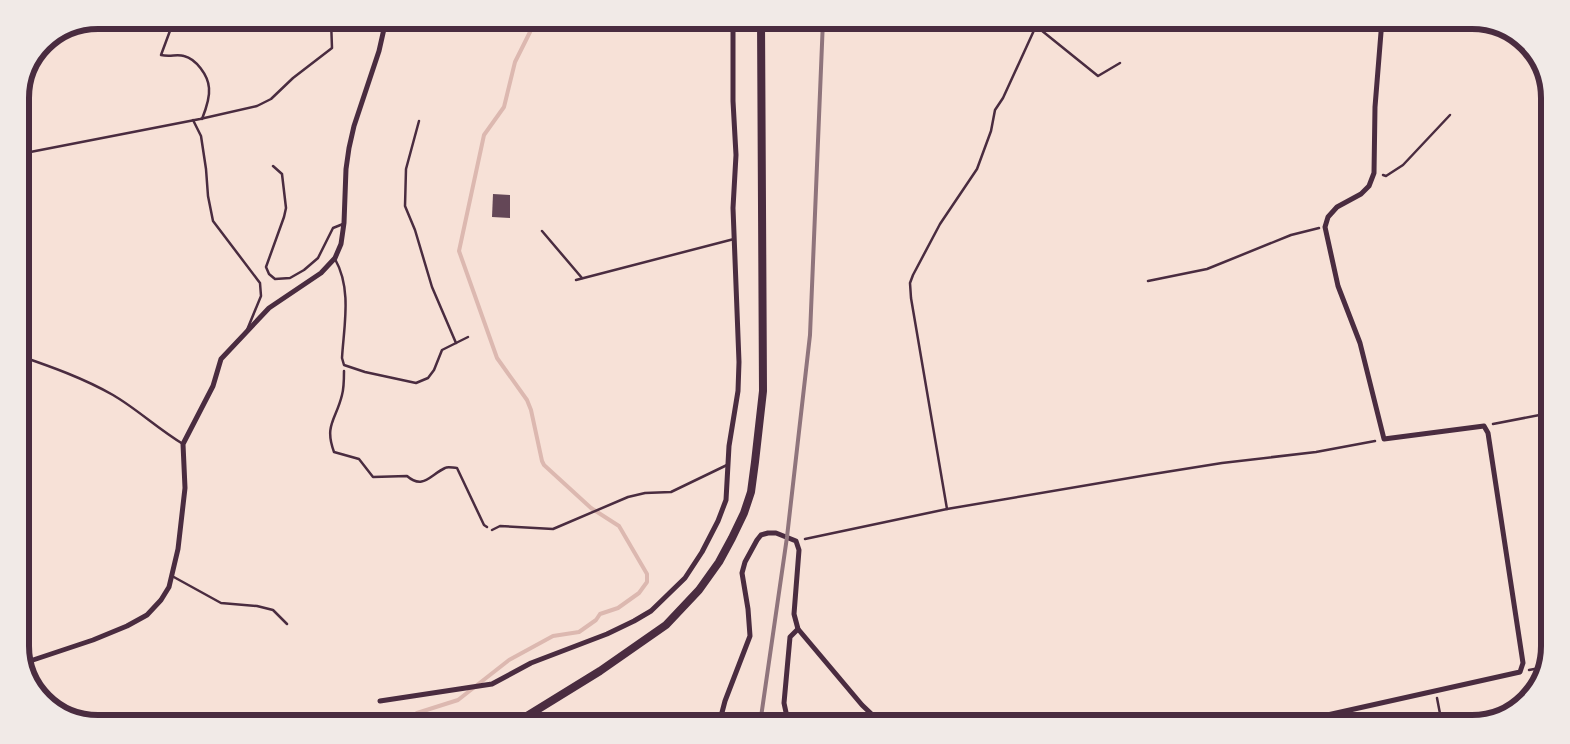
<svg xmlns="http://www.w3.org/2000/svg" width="1570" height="744" font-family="Arial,sans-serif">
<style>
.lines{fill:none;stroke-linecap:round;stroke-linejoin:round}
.stream{stroke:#dcb8b0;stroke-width:4}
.building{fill:#644757}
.path{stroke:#4a2c40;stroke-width:2.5}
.service{stroke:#4a2c40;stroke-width:2.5}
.minor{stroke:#4a2c40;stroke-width:5}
.secondary{stroke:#4a2c40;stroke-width:8}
.rail{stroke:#8f747c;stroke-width:4}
.rim{fill:none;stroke:#4a2c40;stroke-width:6}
</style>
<rect width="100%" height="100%" fill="#f7e1d7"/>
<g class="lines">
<polyline class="stream" points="398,724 417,713 458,700 509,660 553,636 579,632 596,620 600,614 618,608 639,593 647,582 647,574 619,526 591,508 544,465 542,461 531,410 527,400 497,358 459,251 484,135 504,107 515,62 536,20"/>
</g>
<polygon class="building" points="493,194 510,195 510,218 492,217"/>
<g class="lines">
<g class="path">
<polyline points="1040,20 1036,26 1098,76 1120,63"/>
<polyline points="1383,175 1386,176 1403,165 1450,115"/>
<polyline points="1148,281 1207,269 1291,235 1319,228"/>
<path d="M344,371C344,379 344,388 342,395C336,420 324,425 334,452L359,459L373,477L407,476C423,490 430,475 445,468C448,466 453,468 457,468L484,525L487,527"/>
<polyline points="1493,424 1550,413"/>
<polyline points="947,509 911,298 910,283 913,275 940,224 977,169 991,131 995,110 1003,98 1036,26"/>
<polyline points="805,539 947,509 1147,475 1222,463 1316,452 1375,441"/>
<polyline points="1529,670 1545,667"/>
<polyline points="1437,698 1442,724"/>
<polyline points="496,724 506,718"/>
</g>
<g class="service">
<path d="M106,20C125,28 133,33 151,20"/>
<path d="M174,20L161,55C170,57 177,54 184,56C196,59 208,75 209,88C210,98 206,109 202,119"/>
<polyline points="193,120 201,136 206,169 208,196 213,221 260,283 261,296 247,330"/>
<polyline points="419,121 406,169 405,206 415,230 432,287 456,343"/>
<polyline points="20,154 200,119 257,106 271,99 293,78 332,48 331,20"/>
<polyline points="273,166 282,174 286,208 284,217 266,267 269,274 275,279 290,278 304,270 318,258 333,228 343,224"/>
<polyline points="542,231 582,278"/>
<path d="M335,259C352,289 344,325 342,358L344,365L365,372L416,383L428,378L434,370L442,350L468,337"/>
<polyline points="576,280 734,239"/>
<path d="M20,356C52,367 83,378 113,395C137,409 158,429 183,444"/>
<polyline points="492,530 500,526 553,529 628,497 645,493 671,492 727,465"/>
<polyline points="172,576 221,603 257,606 273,610 287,624"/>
</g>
<g class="minor">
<polyline points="24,663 93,640 127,626 147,615 161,600 169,587 178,549 185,488 183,444 213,386 221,359 269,308 321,273 335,258 341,244 344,223 346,169 349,148 354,126 379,51 386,20"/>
<polyline points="380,701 492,684 531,663 607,634 634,621 651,611 685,578 702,552 718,521 726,500 729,446 738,391 739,362 733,208 736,155 733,101 733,20"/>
<polyline points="719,724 725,701 750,636 748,609 742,573 745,562 757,540 761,535 768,533 776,533 796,541 799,550 794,614 798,629 862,705 882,724"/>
<polyline points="797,724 787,717 784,703 790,637 798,629"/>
<polyline points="1287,724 1520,672 1523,663 1488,433 1484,426 1384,439 1360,343 1338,286 1325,227 1328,217 1337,207 1361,194 1369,186 1374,173 1375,107 1382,20"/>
</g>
<polyline class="secondary" points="514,724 600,671 666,625 699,590 719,562 732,538 744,513 751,492 755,462 763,391 761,20"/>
<polyline class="rail" points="760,724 787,537 810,335 823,20"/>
</g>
<path d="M0 0H1570V744H0ZM98 29H1472A69 69 0 0 1 1541 98V646A69 69 0 0 1 1472 715H98A69 69 0 0 1 29 646V98A69 69 0 0 1 98 29Z" fill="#f1eae7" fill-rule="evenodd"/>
<path class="rim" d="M98 29H1472A69 69 0 0 1 1541 98V646A69 69 0 0 1 1472 715H98A69 69 0 0 1 29 646V98A69 69 0 0 1 98 29Z"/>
</svg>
